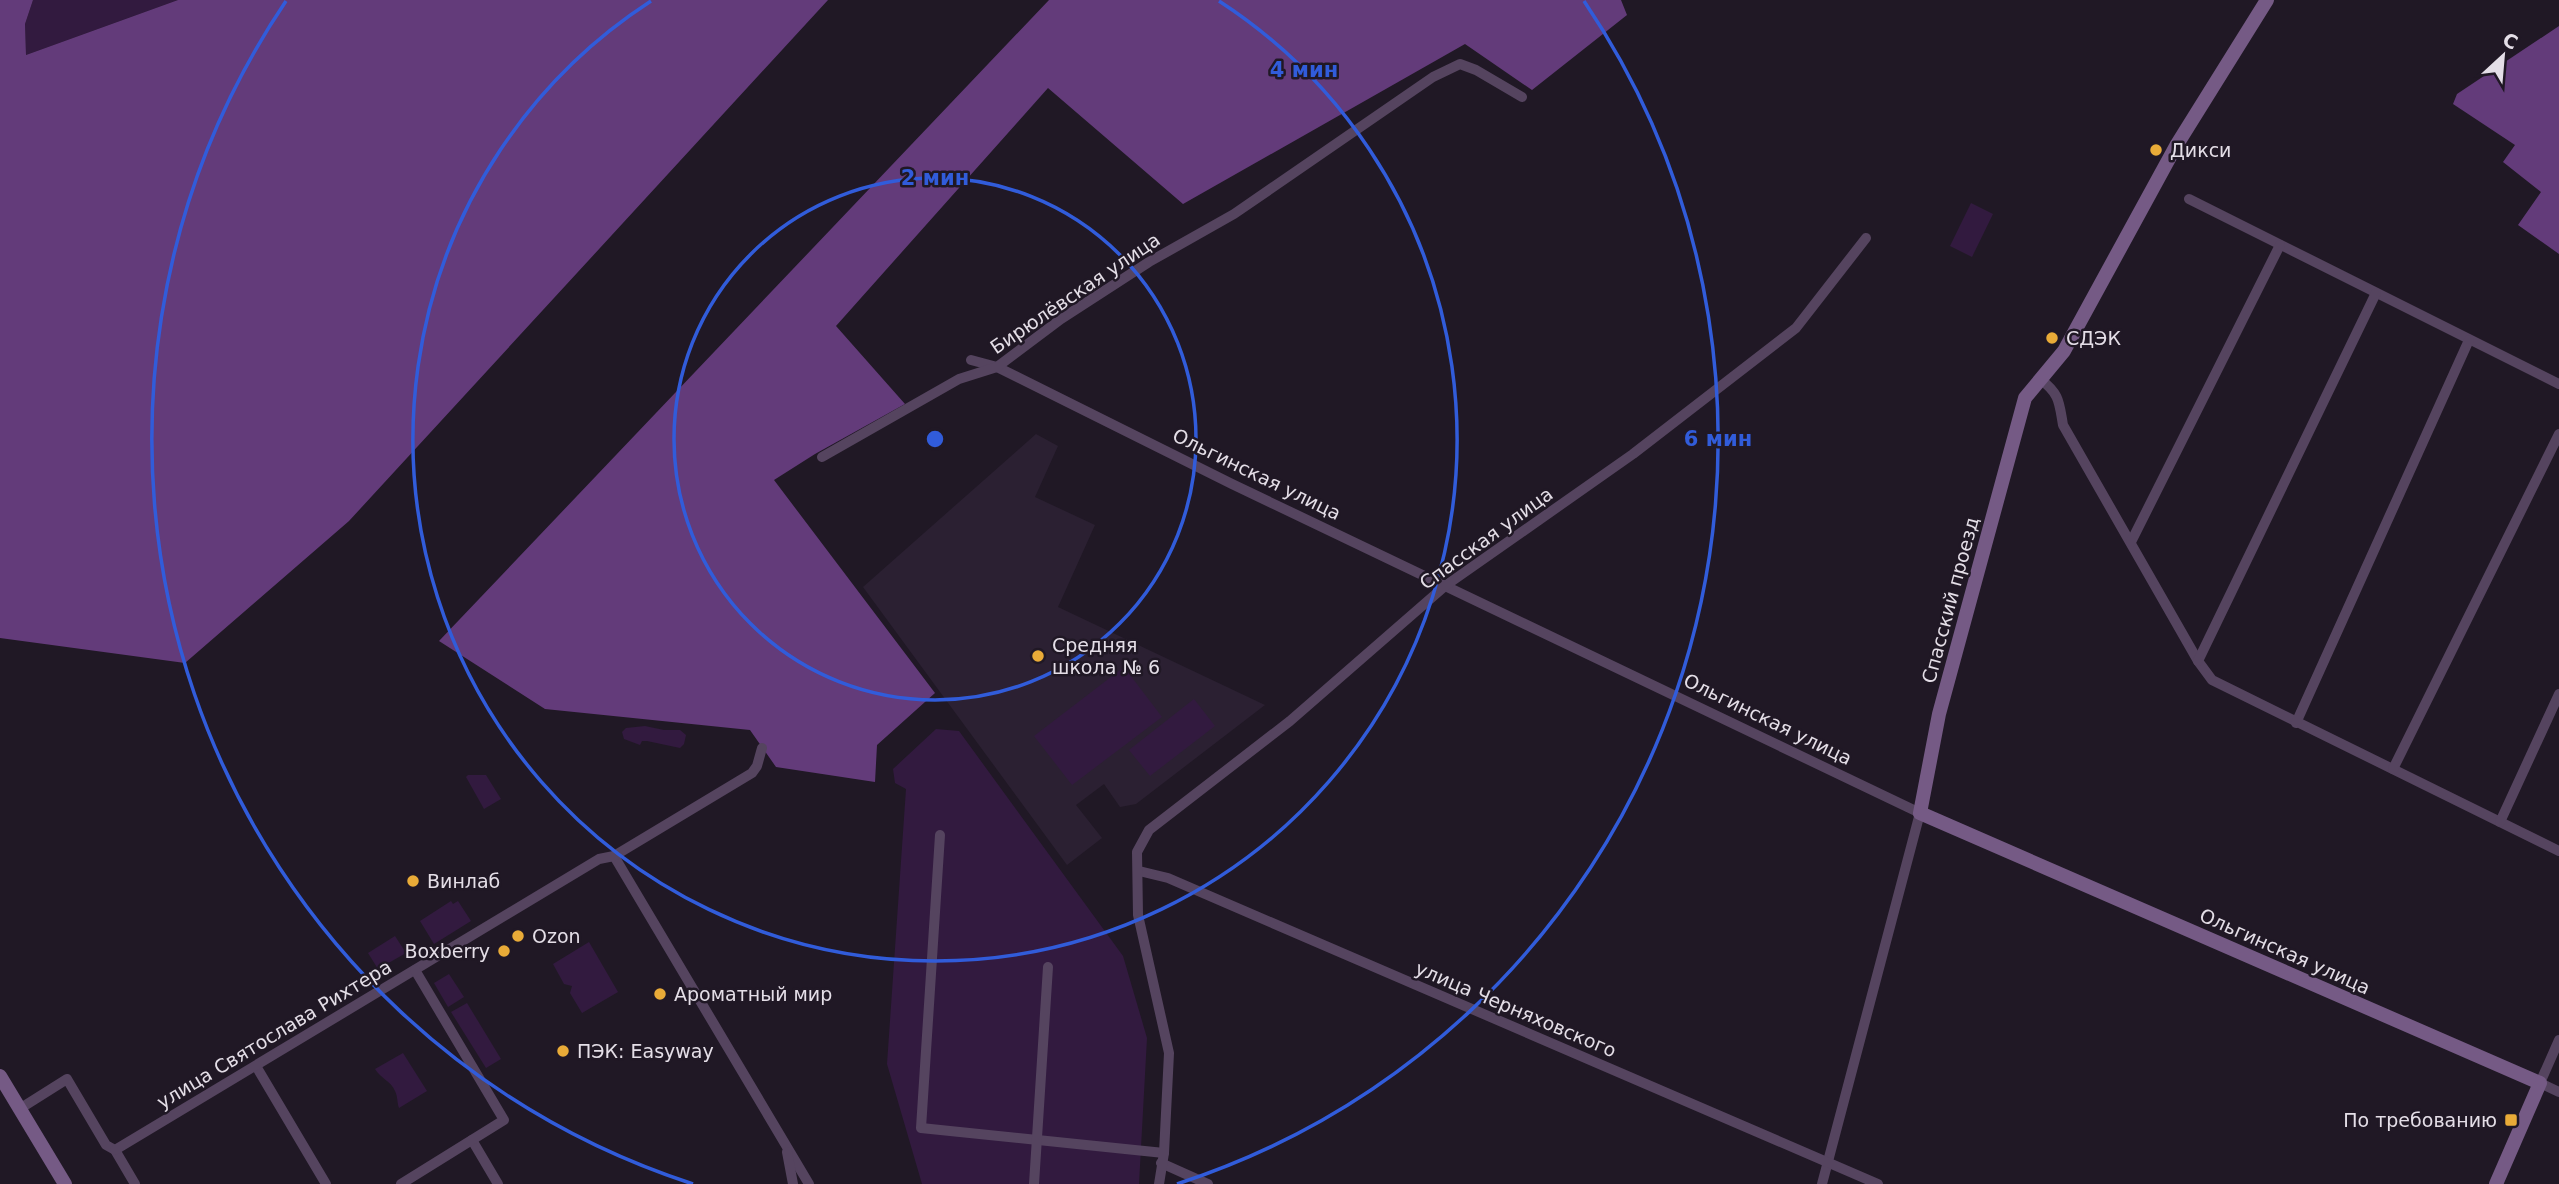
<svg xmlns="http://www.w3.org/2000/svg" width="2559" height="1184" font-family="'DejaVu Sans',sans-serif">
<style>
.built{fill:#2b2032}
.green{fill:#321a3f}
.forest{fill:#633b7a}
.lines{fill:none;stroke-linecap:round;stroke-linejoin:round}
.street{stroke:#55445f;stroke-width:10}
.secondary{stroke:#755a85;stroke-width:14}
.ring{fill:none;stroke:#315cda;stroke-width:3.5}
.poi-dot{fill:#e9ab38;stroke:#201825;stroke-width:2.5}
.labels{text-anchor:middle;stroke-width:5;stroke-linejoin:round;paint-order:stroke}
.poi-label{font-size:19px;fill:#e4dee7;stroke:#201825;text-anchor:start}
.street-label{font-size:19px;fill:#e4dee7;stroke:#201825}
.centre{fill:#315cda;stroke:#201825;stroke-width:3.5}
.ring-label{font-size:21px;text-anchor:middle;font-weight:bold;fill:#315cda;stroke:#201825;stroke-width:5;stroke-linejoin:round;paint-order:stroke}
</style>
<rect width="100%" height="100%" fill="#201825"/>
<polygon class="built" points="1036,434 1058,446 1035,497 1095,525 1058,607 1265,705 1136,804 1120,807 1104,784 1076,805 1102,838 1067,865 863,587"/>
<g class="green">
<polygon points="33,0 178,0 26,55 25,24"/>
<polygon points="1971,203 1993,214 1972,257 1950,246"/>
<polygon points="1124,667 1162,717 1072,785 1034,736"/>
<polygon points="1194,699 1215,726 1150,776 1129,750"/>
<polygon points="645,726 664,730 680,730 686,735 684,744 680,748 647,741 642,741 640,745 624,739 622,732 626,728"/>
<polygon points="936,729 959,731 1123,956 1147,1038 1139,1184 922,1184 887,1064 906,789 895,783 893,769"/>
<polygon points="468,775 486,775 501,799 484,809 466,777"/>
<polygon points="451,901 453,904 458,901 471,921 434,944 420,921"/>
<polygon points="395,936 406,953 378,969 368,953"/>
<polygon points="589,942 618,992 582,1013 570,993 572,986 564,984 553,964"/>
<polygon points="449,974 464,997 448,1007 434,983"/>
<polygon points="467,1003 501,1059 486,1068 451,1012"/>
<path d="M403,1053L427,1091L399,1108C397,1103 398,1097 395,1091C391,1081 380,1078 375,1069Z"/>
</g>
<g class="forest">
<polygon points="0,0 33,0 25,24 26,55 178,0 828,0 349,521 185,663 0,638"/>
<polygon points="1049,0 1621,0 1627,15 1532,90 1465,44 1183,204 1048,88 836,326 905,404 815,454 774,480 935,693 877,745 875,782 776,767 750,730 545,709 439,641"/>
<polygon points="2559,26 2559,254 2518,225 2541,192 2503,162 2515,145 2453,104 2457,94"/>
</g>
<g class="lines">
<g class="street">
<polyline points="2189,199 2559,384"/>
<polyline points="971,360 997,367 1232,484 1920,813 1822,1184"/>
<path d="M2040,379C2060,394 2059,402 2063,425L2198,661L2212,680L2559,851"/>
<polyline points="822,457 959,379 997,367 1061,319 1149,262 1234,214 1433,77 1460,64 1476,70 1522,97"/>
<polyline points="2131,542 2280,245"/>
<polyline points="2198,661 2376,293"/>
<polyline points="2296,723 2469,340"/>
<polyline points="2393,769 2559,434"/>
<polyline points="2500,822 2559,694"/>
<polyline points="940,835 921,1128 1164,1153"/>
<polyline points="614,856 809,1184"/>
<polyline points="1139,871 1168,878 1878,1184"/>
<polyline points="2559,1040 2540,1083 2559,1092"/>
<polyline points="256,1066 326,1184"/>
<polyline points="21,1108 67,1079 106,1145 115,1150 135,1184"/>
<polyline points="472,1140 498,1184"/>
<polyline points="115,1150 599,859 614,856 752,773 757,766 762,748"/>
<polyline points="787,1152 793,1184"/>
<polyline points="1161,1163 1208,1184"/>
<polyline points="401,1184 504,1120 415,970"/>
<polyline points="1034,1184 1048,967"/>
<polyline points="1159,1184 1164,1153 1169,1053 1138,915 1137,852 1149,830 1290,721 1445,586 1633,454 1796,328 1866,238"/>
</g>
<g class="secondary">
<polyline points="2267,0 2176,146 2064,351 2025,398 1939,714 1920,813 2540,1083 2496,1184"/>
<polyline points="0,1076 65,1184"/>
</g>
</g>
<g class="ring">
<circle cx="935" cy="439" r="261"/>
<path d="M1219 1A522 522 0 1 1 651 1"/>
<path d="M693 1184A783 783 0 0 1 286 1M1584 1A783 783 0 0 1 1177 1184"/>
</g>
<g class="poi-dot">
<circle cx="2156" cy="150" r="7"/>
<circle cx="2052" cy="338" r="7"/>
<circle cx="1038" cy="656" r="7"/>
<circle cx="413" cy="881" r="7"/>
<circle cx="518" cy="936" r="7"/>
<circle cx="504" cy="951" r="7"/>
<circle cx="660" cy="994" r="7"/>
<circle cx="563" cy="1051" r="7"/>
<rect x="2504" y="1113" width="14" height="14" rx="3.5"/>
</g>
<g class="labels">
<g class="poi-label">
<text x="2170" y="157">Дикси</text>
<text x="2066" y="345">СДЭК</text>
<text x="1052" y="652">Средняя<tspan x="1052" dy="22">школа № 6</tspan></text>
<text x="427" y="888">Винлаб</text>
<text x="532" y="943">Ozon</text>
<text x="490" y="958" text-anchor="end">Boxberry</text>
<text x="674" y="1001">Ароматный мир</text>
<text x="577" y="1058">ПЭК: Easyway</text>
<text x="2497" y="1127" text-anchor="end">По требованию</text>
</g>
<g class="street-label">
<text transform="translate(1075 293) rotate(-34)" y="7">Бирюлёвская улица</text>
<text transform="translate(1257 474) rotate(26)" y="7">Ольгинская улица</text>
<text transform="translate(1486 538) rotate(-36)" y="7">Спасская улица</text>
<text transform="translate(1950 600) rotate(-75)" y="7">Спасский проезд</text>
<text transform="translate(1768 719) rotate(26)" y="7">Ольгинская улица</text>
<text transform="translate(2285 951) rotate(24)" y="7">Ольгинская улица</text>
<text transform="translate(1516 1009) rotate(23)" y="7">улица Черняховского</text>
<text transform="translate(274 1034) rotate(-31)" y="7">улица Святослава Рихтера</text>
</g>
</g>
<circle cx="935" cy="439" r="10" class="centre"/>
<g class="ring-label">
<text x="1304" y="77">4 мин</text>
<text x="935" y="185">2 мин</text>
<text x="1718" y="446">6 мин</text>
</g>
<g transform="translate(2503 56) rotate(26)" stroke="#201825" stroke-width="5" paint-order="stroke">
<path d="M0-5L12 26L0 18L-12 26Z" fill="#e4dee7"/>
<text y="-10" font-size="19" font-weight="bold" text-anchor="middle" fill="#e4dee7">С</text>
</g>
</svg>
